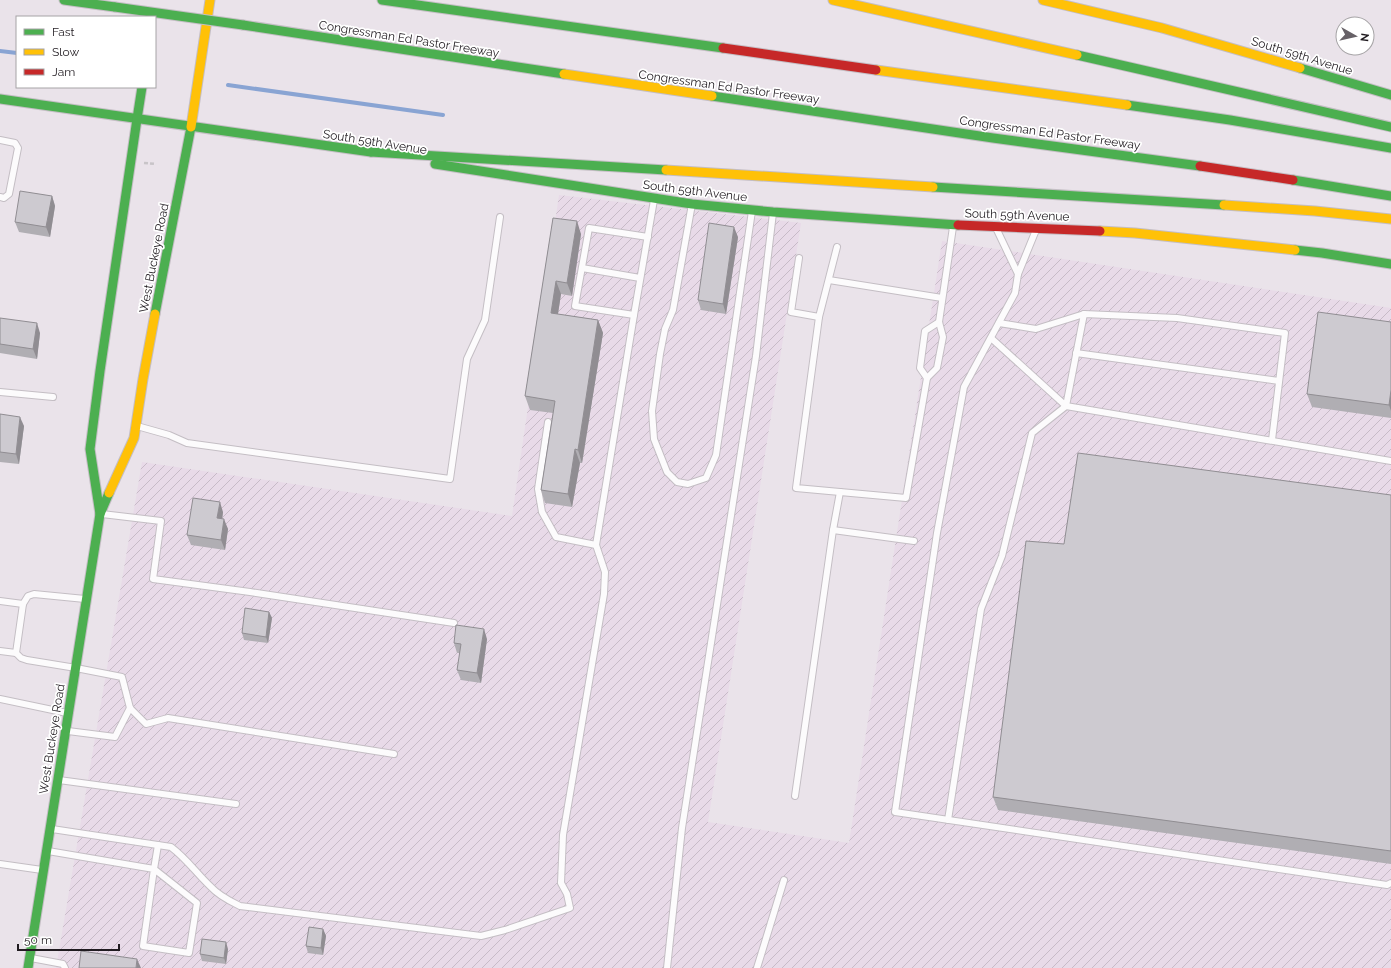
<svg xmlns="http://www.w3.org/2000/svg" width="1391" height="968" font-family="Raleway,sans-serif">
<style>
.industrial{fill:url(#industrial-furrows)}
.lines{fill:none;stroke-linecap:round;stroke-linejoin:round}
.stream{stroke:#89a4d3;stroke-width:4}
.lane-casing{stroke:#c4bec4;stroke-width:8}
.fast-casing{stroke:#c4bec4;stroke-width:11}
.slow-casing{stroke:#c4bec4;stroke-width:11}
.jam-casing{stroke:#c4bec4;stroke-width:11}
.path{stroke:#c8c4c8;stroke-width:2.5;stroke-dasharray:4 2;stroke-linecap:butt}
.lane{stroke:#fcfbfc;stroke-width:6}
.fast{stroke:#4caf50;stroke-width:9}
.slow{stroke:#ffc107;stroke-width:9}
.jam{stroke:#c62828;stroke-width:9}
.fast-bridge-casing{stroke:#c4bec4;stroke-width:11;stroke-linecap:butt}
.fast-bridge{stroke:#4caf50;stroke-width:9}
.wall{fill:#b0aeb3}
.shaded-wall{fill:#908d92}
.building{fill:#cdcad0;stroke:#908d92}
.labels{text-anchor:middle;stroke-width:3.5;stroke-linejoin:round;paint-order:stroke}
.street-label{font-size:12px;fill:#201b20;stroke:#fff}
</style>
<defs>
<pattern id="industrial-furrows" width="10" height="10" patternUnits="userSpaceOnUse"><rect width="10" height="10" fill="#e8dae8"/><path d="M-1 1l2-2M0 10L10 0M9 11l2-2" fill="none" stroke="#c7bac7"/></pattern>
</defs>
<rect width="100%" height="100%" fill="#eae3ea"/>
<polygon class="industrial" points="559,195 801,223 708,822 849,843 942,241 1391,308 1391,968 56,968 142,462 512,516"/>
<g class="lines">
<g class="stream">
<polyline points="0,51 17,53"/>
<polyline points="228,85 443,115"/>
</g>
<defs>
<g id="lane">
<polyline points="0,140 15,143 18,148 9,194 4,198 0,197"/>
<polyline points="692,204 673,310 665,329 660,354 652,411 654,439 667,472 677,482 688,484 706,478 716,455 752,211"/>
<polyline points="997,230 1018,274"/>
<polyline points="1036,230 1018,274 1015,293 964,387 937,533 895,812 1387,885 1391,883"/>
<polyline points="837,247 819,317 796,488 840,492"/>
<polyline points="799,258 791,312 819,317"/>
<polyline points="582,268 640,278"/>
<polyline points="829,280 942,298"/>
<polyline points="634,315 575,306 589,228 648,237"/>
<polyline points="999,323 1036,329 1084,314 1177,318 1285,333 1272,440"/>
<polyline points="991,338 1066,406 1391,461"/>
<polyline points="1076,353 1279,381"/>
<polyline points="927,378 920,368 925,331 939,322"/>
<polyline points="0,392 53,397"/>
<polyline points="548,422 538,489 542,512 556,537 596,545 634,315 654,200"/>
<polyline points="137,426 169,435 187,443 450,479 467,359 485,320 500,217"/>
<polyline points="102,514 161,521 153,579 250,592 454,623"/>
<polyline points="833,530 914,541"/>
<polyline points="85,599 34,594 28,596 23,604 16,653 21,658 27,660 76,668 122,677 130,708 146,724 168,718 394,754"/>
<polyline points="0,601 23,604"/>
<polyline points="0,651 16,653"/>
<polyline points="0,699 67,713"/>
<polyline points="68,731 115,737 130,708"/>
<polyline points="59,780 236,804"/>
<polyline points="795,796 833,530 840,492 906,498 927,378 937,368 943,337 939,322 953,227"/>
<polyline points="948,820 981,609 1002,556 1032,433 1066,406 1084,314"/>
<path d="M52,829L171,847C187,859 197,874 211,887C219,896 230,901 240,906L481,936L505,930L570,908L567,894L561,883L563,835L604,594L605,572L596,545"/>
<polyline points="48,851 154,869 197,903 189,953 143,946 154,869 158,845"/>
<polyline points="0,864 42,870"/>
<polyline points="31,958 63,964 65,968"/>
<polyline points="667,968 682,828 756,356 773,213"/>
<polyline points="757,968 784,880"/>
</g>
<g id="fast">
<polyline points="64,0 115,7"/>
<polyline points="382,0 723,48"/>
<polyline points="243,25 564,74"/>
<polyline points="1077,55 1391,127"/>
<polyline points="1300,68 1391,95"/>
<polyline points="712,96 993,138 1200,166"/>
<polyline points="0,99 371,152"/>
<polyline points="1127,105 1230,120 1391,148"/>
<polyline points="137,119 142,87"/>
<polyline points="371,152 666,170"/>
<polyline points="435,164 692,204 773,212 958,225"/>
<polyline points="1293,180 1391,196"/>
<polyline points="933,187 1224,205"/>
<polyline points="1295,250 1322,253 1391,264"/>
<polyline points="155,314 191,127"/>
<polyline points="100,514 90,449 100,371 137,119"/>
<polyline points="28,968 100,514 109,493"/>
</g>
<g id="slow">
<polyline points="833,0 1077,55"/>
<polyline points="1043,0 1162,28 1300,68"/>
<polyline points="876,70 1127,105"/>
<polyline points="564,74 712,96"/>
<polyline points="191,127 210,0"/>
<polyline points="666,170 933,187"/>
<polyline points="1224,205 1315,211 1391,219"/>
<polyline points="1100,231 1135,233 1295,250"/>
<polyline points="109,493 134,438 143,379 155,314"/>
</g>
<g id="jam">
<polyline points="723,48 876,70"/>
<polyline points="1200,166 1293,180"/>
<polyline points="958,225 1100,231"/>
</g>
</defs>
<use href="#lane" class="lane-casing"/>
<use href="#fast" class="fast-casing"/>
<use href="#slow" class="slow-casing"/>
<use href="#jam" class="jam-casing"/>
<polyline class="path" points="144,163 156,164"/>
<use href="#lane" class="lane"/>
<use href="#fast" class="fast"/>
<use href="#slow" class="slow"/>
<use href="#jam" class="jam"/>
<defs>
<polyline id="fast-bridge" points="115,7 243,25"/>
</defs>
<use href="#fast-bridge" class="fast-bridge-casing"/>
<use href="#fast-bridge" class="fast-bridge"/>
</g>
<g class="wall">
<polygon points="52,196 55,206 50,237 19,232 15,222"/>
<polygon points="553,218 581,234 572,296 561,294 558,314 598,320 603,333 582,463 580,463 572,507 545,503 541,490 553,413 530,410 525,396"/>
<polygon points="738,237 726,314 701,310 698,300"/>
<polygon points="0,318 40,333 37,359 0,353"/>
<polygon points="1391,322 1391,418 1312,407 1307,394"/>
<polygon points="0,414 24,426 19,464 0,462"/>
<polygon points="1391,495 1391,864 998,810 993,797 1064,544"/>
<polygon points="223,512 222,519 228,529 225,550 191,545 187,535"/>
<polygon points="269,612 272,618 268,643 244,640 242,633"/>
<polygon points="487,639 481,683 461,680 457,670 460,653 457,653 454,643"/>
<polygon points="323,929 326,936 323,955 308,953 306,946"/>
<polygon points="228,949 226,964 202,961 200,954"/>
</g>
<g class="shaded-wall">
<polygon points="52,196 55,206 50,237 46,227"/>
<polygon points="577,221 581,234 572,296 567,283"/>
<polygon points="734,227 738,237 726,314 723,304"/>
<polygon points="556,281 561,294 556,326 551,313"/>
<polygon points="598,320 603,333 582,463 578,450"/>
<polygon points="37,323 40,333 37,359 33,349"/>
<polygon points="1391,390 1391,411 1389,405"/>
<polygon points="20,417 24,426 19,464 16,454"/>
<polygon points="575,449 580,463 572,507 568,494"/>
<polygon points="220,502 223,512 221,528 217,518"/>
<polygon points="224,519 228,529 225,550 221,540"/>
<polygon points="269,612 272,618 268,643 266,637"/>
<polygon points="484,629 487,639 481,683 477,673"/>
<polygon points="323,929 326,936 323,955 321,948"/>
<polygon points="226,942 228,949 226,964 224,958"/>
<polygon points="137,959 141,968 136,968"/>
</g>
<g class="building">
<polygon points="20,191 52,196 46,227 15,222"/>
<polygon points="553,218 577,221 567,283 556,281 551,313 598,320 578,450 575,449 568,494 541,490 555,401 525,396"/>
<polygon points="709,223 734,227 723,304 698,300"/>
<polygon points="1318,312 1391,322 1391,390 1389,405 1307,394"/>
<polygon points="0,318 37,323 33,349 0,344"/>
<polygon points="0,414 20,417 16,454 0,452"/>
<polygon points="1078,453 1391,495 1391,851 993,797 1026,541 1064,544"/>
<polygon points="193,498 220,502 217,518 224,519 221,540 187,535"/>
<polygon points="245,608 269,612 266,637 242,633"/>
<polygon points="456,625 484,629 477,673 457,670 461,644 454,643"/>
<polygon points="309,927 323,929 321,948 306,946"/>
<polygon points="202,939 226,942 224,958 200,954"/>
<polygon points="81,951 137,959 136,968 79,968"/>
</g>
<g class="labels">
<g class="street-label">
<text transform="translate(409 39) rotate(9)" y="4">Congressman Ed Pastor Freeway</text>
<text transform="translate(1302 56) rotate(17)" y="4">South 59th Avenue</text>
<text transform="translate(729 87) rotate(8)" y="4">Congressman Ed Pastor Freeway</text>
<text transform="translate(1050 133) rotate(8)" y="4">Congressman Ed Pastor Freeway</text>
<text transform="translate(375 142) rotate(9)" y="4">South 59th Avenue</text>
<text transform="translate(695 191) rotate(7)" y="4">South 59th Avenue</text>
<text transform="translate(1017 215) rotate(2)" y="4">South 59th Avenue</text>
<text transform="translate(154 258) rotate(-79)" y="4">West Buckeye Road</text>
<text transform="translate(52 739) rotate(-81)" y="4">West Buckeye Road</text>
</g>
</g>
<rect x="16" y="16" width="140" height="72" fill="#ffffff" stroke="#a6a4a6"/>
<rect x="24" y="29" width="20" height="6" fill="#4caf50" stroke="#a6a4a6"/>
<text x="52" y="36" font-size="12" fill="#201b20">Fast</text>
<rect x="24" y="49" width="20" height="6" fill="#ffc107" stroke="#a6a4a6"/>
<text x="52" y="56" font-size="12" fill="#201b20">Slow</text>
<rect x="24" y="69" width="20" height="6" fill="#c62828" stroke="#a6a4a6"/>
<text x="52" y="76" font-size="12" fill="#201b20">Jam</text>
<g transform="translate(1355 36) rotate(98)"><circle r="19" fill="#ffffff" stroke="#a6a4a6"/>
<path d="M0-3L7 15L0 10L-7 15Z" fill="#676167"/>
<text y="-6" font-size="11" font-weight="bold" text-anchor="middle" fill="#201b20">N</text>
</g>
<path d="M18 944v6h101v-6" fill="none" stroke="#201b20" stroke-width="2"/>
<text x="24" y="944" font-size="12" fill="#201b20" stroke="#ffffff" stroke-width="3" paint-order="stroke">50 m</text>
</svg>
